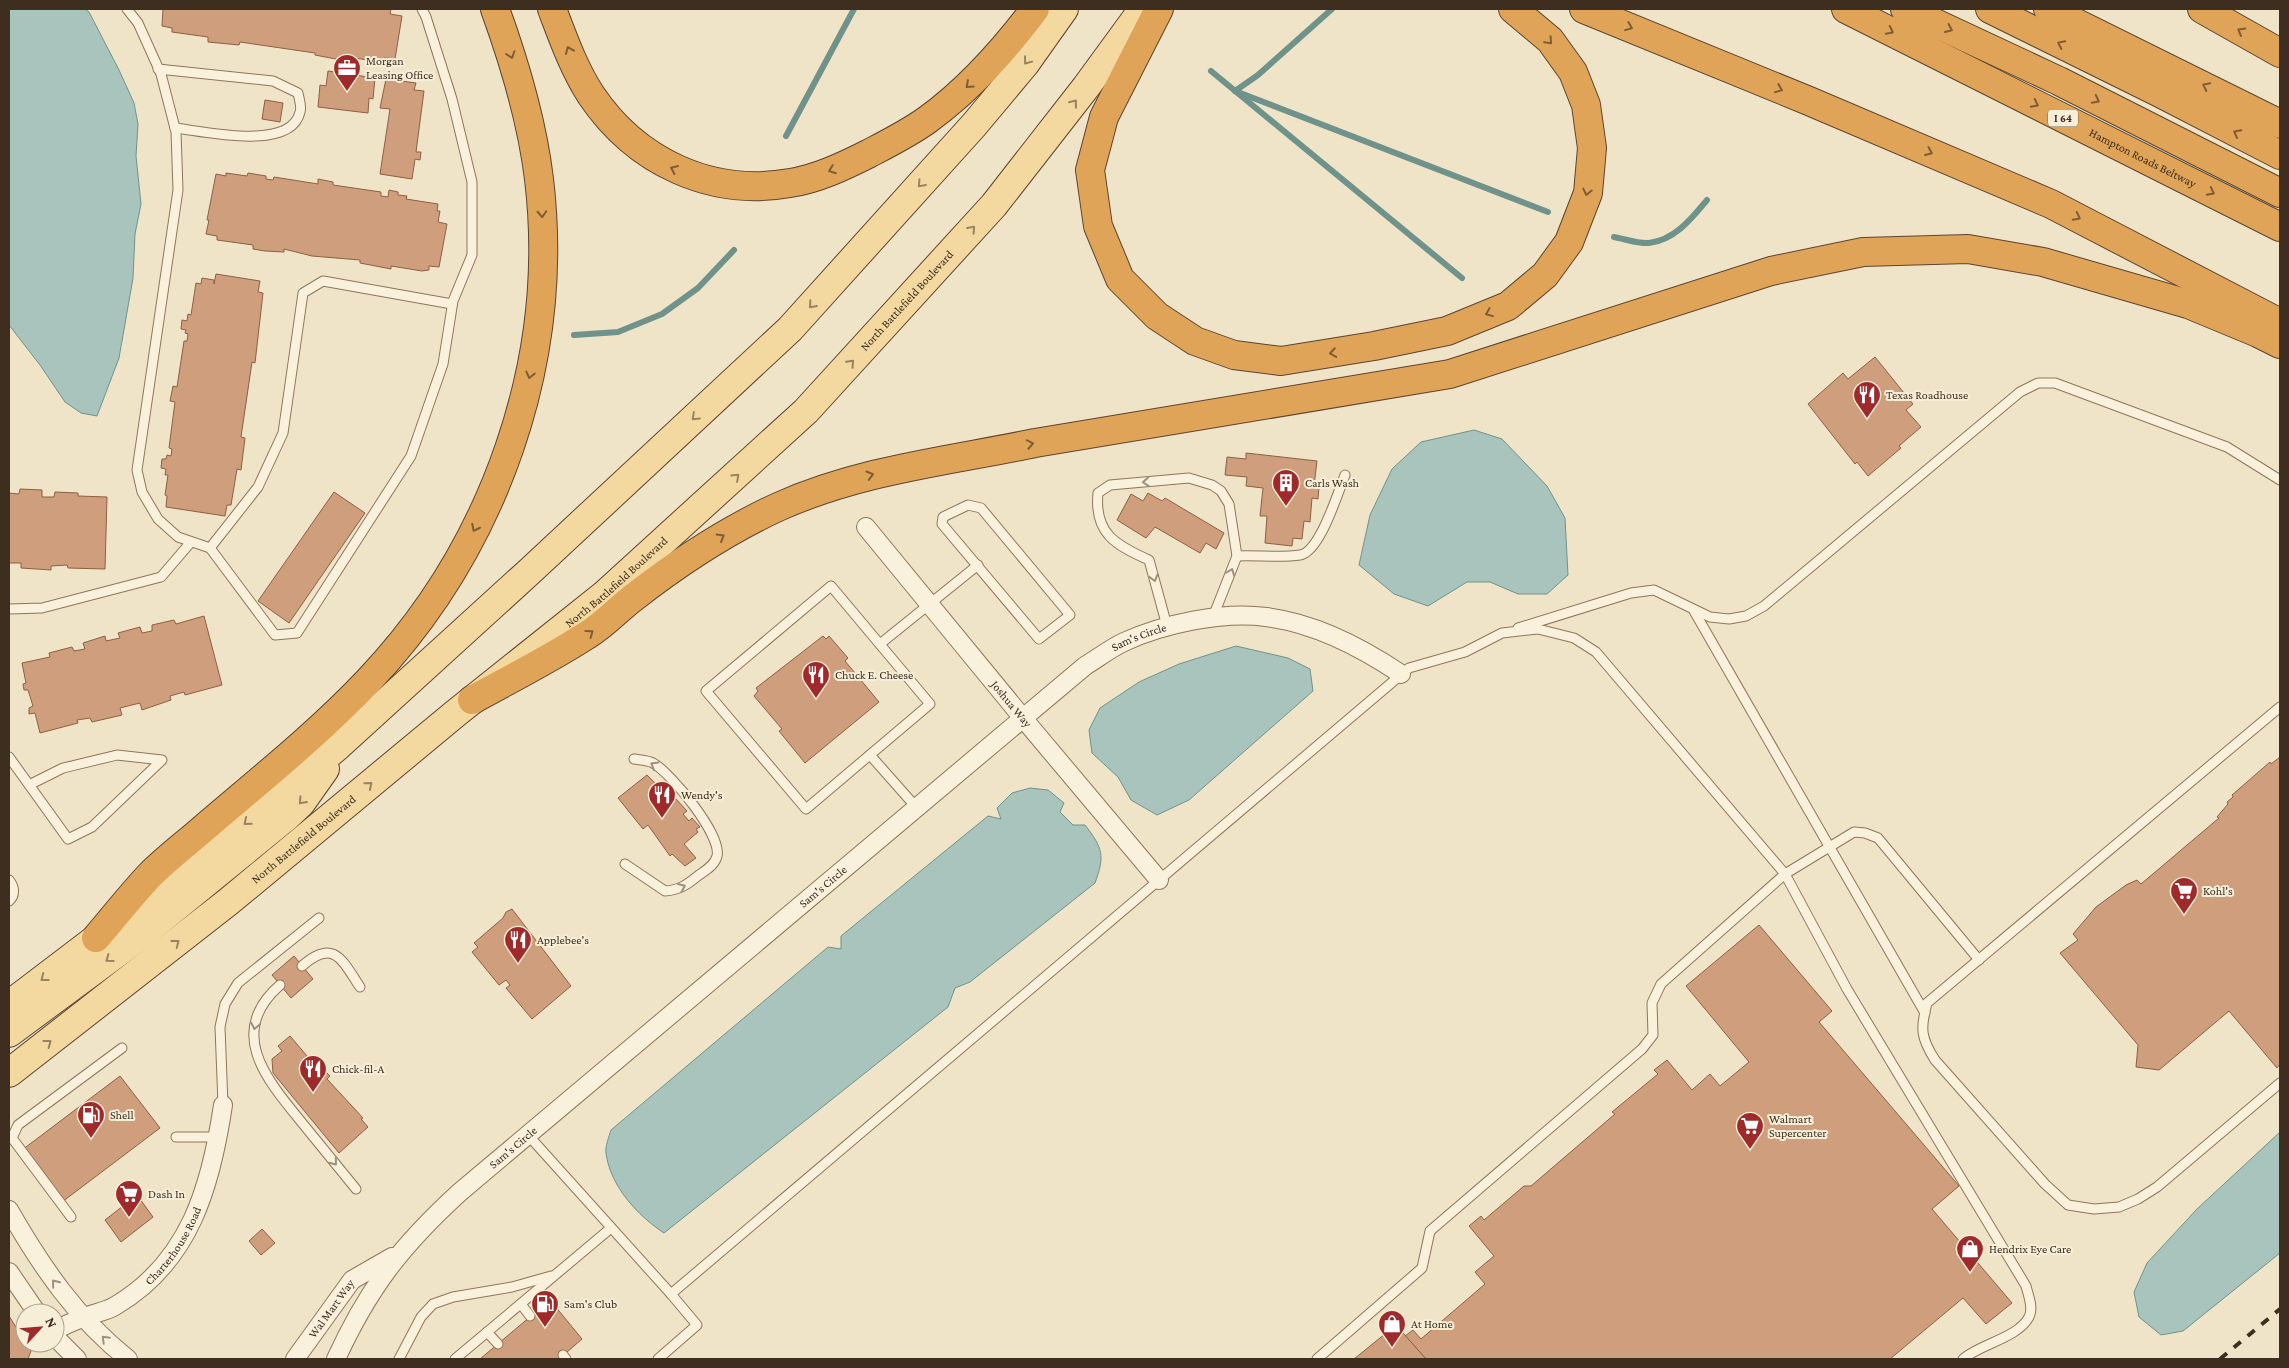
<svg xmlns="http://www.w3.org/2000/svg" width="2289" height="1368" font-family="'Crimson Pro',serif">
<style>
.water{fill:#a9c4bc;stroke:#6f938a}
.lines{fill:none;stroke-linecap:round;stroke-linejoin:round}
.stream{stroke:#6f938a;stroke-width:6}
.building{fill:#cf9f7d;stroke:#8d5f41}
.service-casing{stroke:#8d765c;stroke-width:11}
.minor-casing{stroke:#8d765c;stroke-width:20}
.primary-casing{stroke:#5b4430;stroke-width:30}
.motorway-casing{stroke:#5b4430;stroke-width:30}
.service{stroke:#faf1dc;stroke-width:9}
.minor{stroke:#faf1dc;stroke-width:18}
.primary{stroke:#f3d9a0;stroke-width:28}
.motorway{stroke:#e0a458;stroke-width:28}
.rail{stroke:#3d2e20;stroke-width:4;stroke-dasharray:9 9;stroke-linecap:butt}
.oneway{stroke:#7e5d36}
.oneway2{stroke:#988460}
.oneway3{stroke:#9c907e}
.labels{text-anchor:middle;stroke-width:4;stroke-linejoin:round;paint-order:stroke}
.shield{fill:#f7eed8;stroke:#756857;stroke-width:1}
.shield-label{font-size:11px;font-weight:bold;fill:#3d2e20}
.poi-label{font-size:12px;fill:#3d2e20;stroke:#f7eed8;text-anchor:start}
.street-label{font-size:12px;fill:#3d2e20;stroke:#f7eed8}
</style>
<rect width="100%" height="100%" fill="#f0e4c8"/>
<g class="water">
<polygon points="9,9 85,9 89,12 119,70 134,103 138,124 136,156 141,204 135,234 133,278 119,358 97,416 81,413 65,402 40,365 9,325"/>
<polygon points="1474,430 1502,439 1547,486 1565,518 1568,575 1547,594 1518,594 1490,582 1467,582 1428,606 1394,594 1359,565 1370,515 1392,469 1421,442"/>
<polygon points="1236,646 1288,658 1310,669 1313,691 1189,800 1157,815 1131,800 1118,777 1092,753 1089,730 1100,708 1139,682 1179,664"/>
<path d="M1030,788L1048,790L1064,803L1060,812L1073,825H1085C1103,848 1105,856 1095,883L970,982L955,988L948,1007L664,1233C638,1216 610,1186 606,1153C605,1146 609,1137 611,1130L828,947L841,949V936L988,816L1001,819L997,808L1012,793Z"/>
<polygon points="2280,1132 2280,1253 2183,1331 2161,1335 2139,1317 2134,1292 2147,1263 2197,1209"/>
</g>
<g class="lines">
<g class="stream">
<polyline points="1211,71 1462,278"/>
<polyline points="1235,91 1548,212"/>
<polyline points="1235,91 1258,75 1332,9"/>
<polyline points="786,136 854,9"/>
<path d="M1614,237C1625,239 1639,244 1649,243C1675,240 1692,218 1707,200"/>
<polyline points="574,335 618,332 662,314 698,288 734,250"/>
</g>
</g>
<g class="building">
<polygon points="163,9 391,9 390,14 402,16 395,59 384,58 384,62 346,57 346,61 315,55 315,53 240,42 239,45 208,42 208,37 172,32 172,28 162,26"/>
<polygon points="328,71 375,78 373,99 369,98 368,113 318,107 320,85 326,86"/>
<polygon points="386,79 416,83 414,90 424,91 416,152 421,152 420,160 415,159 412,179 380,174 390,109 380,108"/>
<polygon points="265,100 283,103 280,122 262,119"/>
<polygon points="226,173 247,176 248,173 266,176 266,179 273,180 274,177 318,184 318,179 333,182 333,185 381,192 381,196 388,197 389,190 398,192 398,195 407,196 406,199 438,204 437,211 440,211 438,222 447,224 439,267 429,266 429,270 422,271 391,266 391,269 360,263 360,260 312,256 284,249 284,252 265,251 253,249 253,245 217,240 217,236 206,234 209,220 207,220 216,174 226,176"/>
<polygon points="216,274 260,281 258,292 263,293 255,363 252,362 241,437 245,438 241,470 237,469 231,505 227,505 225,516 166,507 167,496 165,495 168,475 165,475 166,469 161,468 162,459 166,459 167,455 171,456 172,449 169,448 175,402 170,401 173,386 177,387 184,341 187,341 188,334 185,333 186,330 181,329 182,320 187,321 188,314 191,315 196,283 201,284 202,278 214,280 214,284"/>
<polygon points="1875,357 1913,404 1906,410 1921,427 1899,446 1901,448 1868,476 1857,462 1855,464 1808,404 1843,373 1848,379"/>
<polygon points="1246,453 1317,461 1314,486 1319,487 1318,499 1312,498 1310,522 1304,521 1302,539 1293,538 1292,546 1265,543 1267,516 1260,516 1263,488 1246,486 1247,477 1225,475 1227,457 1246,459"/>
<polygon points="20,489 42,490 42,497 54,497 55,492 78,493 78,496 107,497 105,569 68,568 67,565 51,566 51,570 21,568 21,563 9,563 9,493 19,494"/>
<polygon points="334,492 365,513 289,623 258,601"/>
<polygon points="1148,493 1162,501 1165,498 1224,533 1216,549 1206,543 1200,553 1155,527 1146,538 1117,520 1131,494 1143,501"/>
<polygon points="204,616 222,685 185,695 184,692 170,696 171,700 142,710 140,703 120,708 122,715 92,722 90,718 77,720 78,723 40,733 35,713 29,714 29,708 33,706 28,690 24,690 23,684 26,683 22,663 50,657 49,653 72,647 74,651 85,649 83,643 105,636 106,641 120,638 118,633 140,627 142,633 152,631 152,625 174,620 176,624"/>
<polygon points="823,636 826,639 829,636 848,658 845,661 879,702 805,763 779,731 782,729 754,696 758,691 756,688"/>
<polygon points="2280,757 2280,1064 2277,1068 2229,1011 2159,1070 2136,1067 2138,1045 2060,953 2078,940 2073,934 2096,907 2126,885 2137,880 2141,884 2219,818 2217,817 2228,804 2227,802 2233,797 2232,795 2270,762 2271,764"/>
<polygon points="647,775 673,802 676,799 687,811 683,814 689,821 692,818 700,827 696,829 698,832 684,844 696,858 685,866 672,854 670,856 648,825 643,829 618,798"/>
<polygon points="512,909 571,986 532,1019 506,988 510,985 506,980 499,985 472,952 478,947 474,943 503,918 506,912"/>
<polygon points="1759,925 1832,1011 1819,1022 1959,1186 1932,1209 2012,1303 1986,1324 1963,1298 1890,1359 1426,1359 1405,1336 1413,1330 1421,1339 1485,1284 1475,1272 1494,1256 1469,1226 1481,1216 1484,1220 1524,1186 1531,1186 1615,1114 1612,1112 1658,1074 1654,1070 1667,1060 1692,1090 1710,1074 1720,1086 1749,1062 1686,986"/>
<polygon points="294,956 313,979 291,998 272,975"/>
<polygon points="290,1036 319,1070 322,1068 330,1076 327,1079 363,1118 361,1119 368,1127 339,1153 273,1073 272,1059 282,1051 278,1046"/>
<polygon points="120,1076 160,1128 62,1202 22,1150"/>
<polygon points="137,1195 153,1217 121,1242 105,1220"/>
<polygon points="262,1229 275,1243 261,1255 249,1241"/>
<polygon points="550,1300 582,1339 559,1359 480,1359"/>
<polygon points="9,1316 31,1351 28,1359 9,1359"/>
<polygon points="1396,1325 1426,1359 1354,1359"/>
</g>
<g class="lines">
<defs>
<g id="service">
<polyline points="127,9 138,23 161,74 176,132 178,190 137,470 142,492 158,519 178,537 210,548 275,635 297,633 411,456 443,364 453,301 472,255 472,182 452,99 426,17 422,9"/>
<path d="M158,69L273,81L298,93C299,99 302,107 300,112C291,152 203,131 175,128"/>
<polygon points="968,505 981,508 1070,615 1039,639 942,524 943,517"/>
<polyline points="210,548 258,487 283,433 303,293 323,281 452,304"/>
<path d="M1237,556C1257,555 1281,558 1300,555C1320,552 1338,492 1345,475"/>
<polygon points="831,586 930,704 806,809 706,691"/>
<polyline points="9,609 42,608 161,577 191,542"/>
<polyline points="1694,611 1925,1013"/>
<path d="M1167,626L1149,560C1115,545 1094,533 1098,493L1110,485L1189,478L1212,485L1221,491L1229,504L1237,556L1213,617"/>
<polyline points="1518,628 1631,593 1654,590 1710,617 1729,619 1746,616 1764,606 2020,392 2038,383 2055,383 2227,447 2280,480"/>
<polyline points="880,644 978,565"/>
<path d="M2280,707L1927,1003C1920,1029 1921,1038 1935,1060L2045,1184L2068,1205L2094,1209L2119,1207L2138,1199L2157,1187L2280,1083"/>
<polyline points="870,755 916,807"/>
<polyline points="9,757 68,839 92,827 162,760 117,755 63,768 29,785"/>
<path d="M625,864L665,891C680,890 688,884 699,875C706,870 715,865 717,856C722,835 671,773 653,763C648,760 640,760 634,759"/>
<path d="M9,880C14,886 16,895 9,901"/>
<path d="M302,966C334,938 342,960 360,987"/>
<path d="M280,985C225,1033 268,1081 303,1124C320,1145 338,1167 356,1189"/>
<polyline points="223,1105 220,1027 225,1004 238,983 319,918"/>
<polyline points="528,1135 671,1294 1409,668 1465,652 1502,633 1538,629 1574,638 1596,652 1785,874 1661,984 1652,1003 1653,1035 1642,1049 1430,1231 1422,1268 1317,1359"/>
<polyline points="176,1137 218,1137"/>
<polyline points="71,1217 12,1138 18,1125 122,1048"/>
<polyline points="521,1304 530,1316"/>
<polyline points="487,1332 498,1344"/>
<polyline points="563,1355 566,1359"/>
<polyline points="399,1359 421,1317 433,1304 453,1297 512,1287 551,1276"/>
<polyline points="455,1359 611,1228"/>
<polyline points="658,1359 697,1325 671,1294"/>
<path d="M1963,1359C1980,1344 2018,1338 2029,1317C2034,1308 2028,1295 2026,1286L1847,989L1785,874L1854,832L1865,833L1878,838L1979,960"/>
</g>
<g id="minor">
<path id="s1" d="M866,527L1022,717L1159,880"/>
<path d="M9,1210C41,1266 77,1319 128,1359"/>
<polyline points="9,1272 37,1313"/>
<path id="s2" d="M55,1330C64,1326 73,1321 83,1318C93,1313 105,1312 115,1306C190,1262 211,1186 223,1105"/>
<polyline points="55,1337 77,1359"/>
<path id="s3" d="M295,1359L352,1280L392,1257"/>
<path id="s4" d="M336,1359C369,1287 402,1245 460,1192L1085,666C1098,658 1111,648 1124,642C1163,624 1223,611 1266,617C1315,623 1361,647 1401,674"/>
</g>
<g id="primary">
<polyline points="9,1005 226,840 338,746 529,572 790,329 974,125 1025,64 1064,9"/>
<polyline points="9,1033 144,933 285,818 301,803 325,769"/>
<path id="s5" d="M9,1073L228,902L456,713L604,595L806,411L994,205L1086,87L1143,9"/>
</g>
<g id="motorway">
<path d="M552,9C563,38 574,69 591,95C636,162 711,197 790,183C817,179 844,166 868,154C889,143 909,133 927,120C970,89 1004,50 1035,9"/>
<polyline points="1159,9 1104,117 1090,170 1098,226 1120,279 1157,316 1195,341 1234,355 1281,361 1374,346 1447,331 1508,306 1545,275 1569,242 1588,193 1592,148 1586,105 1573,72 1550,40 1513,9"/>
<polyline points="1584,9 1809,101 2051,204 2280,323"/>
<path id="s6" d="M1846,9L2280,227"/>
<polyline points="1905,9 2059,81 2280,193"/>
<polyline points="1990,9 2160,93 2280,155"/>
<polyline points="2048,9 2280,124"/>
<polyline points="2202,9 2280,53"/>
<path d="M472,700C510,679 550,659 587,635C604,625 618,609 634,597C679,562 726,531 778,507C860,470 948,461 1035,443L1450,374L1771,271L1863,252L1968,249L2043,262L2188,304L2258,333L2280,344"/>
<path d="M96,938C114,917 131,895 150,875C167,858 187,843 204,828C260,780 318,734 369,680C494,548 561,362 539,179C532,121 515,64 495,9"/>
</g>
</defs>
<use href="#service" class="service-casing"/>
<use href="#minor" class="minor-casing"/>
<use href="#primary" class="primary-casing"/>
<use href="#motorway" class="motorway-casing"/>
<use href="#service" class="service"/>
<use href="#minor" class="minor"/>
<use href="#primary" class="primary"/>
<use href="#motorway" class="motorway"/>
<polyline class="rail" points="2220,1359 2280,1309"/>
</g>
<defs><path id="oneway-chevron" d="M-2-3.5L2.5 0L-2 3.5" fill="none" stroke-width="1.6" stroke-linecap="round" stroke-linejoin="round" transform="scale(1.25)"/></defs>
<g class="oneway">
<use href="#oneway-chevron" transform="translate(1629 27) rotate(22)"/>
<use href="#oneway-chevron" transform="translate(1949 29) rotate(25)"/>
<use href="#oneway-chevron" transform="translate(1890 31) rotate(27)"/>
<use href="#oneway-chevron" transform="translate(2241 31) rotate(-150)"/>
<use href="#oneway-chevron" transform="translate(1549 41) rotate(47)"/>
<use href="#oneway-chevron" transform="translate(2061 44) rotate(-154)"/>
<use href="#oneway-chevron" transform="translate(569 50) rotate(-112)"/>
<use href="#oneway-chevron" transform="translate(511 55) rotate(72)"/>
<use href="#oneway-chevron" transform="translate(969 85) rotate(138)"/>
<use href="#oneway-chevron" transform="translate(2206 86) rotate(-154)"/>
<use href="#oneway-chevron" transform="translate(1779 89) rotate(22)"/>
<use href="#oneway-chevron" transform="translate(2096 100) rotate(27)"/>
<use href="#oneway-chevron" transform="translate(2035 104) rotate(27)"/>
<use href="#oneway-chevron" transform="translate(2237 133) rotate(-152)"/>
<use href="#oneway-chevron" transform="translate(1929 152) rotate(23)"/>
<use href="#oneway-chevron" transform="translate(674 169) rotate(-155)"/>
<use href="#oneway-chevron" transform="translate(832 170) rotate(159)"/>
<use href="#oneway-chevron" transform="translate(1587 192) rotate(102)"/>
<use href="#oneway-chevron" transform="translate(2211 192) rotate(27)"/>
<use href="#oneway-chevron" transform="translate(542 214) rotate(87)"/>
<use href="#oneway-chevron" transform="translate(2077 217) rotate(27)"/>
<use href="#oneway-chevron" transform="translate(1489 313) rotate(158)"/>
<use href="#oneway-chevron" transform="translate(1333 353) rotate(171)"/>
<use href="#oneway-chevron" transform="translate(530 375) rotate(103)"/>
<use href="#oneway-chevron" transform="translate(1030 444) rotate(-11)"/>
<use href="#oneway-chevron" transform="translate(870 475) rotate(-16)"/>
<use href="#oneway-chevron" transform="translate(475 528) rotate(117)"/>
<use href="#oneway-chevron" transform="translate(721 537) rotate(-31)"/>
<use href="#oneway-chevron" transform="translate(590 633) rotate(-36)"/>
</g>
<g class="oneway2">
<use href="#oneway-chevron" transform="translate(1027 61) rotate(127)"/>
<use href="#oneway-chevron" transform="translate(1074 103) rotate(-52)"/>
<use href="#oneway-chevron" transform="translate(921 184) rotate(132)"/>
<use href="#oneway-chevron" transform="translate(972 229) rotate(-48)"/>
<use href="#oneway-chevron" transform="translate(812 305) rotate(132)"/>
<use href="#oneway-chevron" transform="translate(851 363) rotate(-47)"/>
<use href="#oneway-chevron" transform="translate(695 417) rotate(137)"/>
<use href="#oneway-chevron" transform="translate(736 477) rotate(-43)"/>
<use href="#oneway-chevron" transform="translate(369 785) rotate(-40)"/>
<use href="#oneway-chevron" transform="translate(302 801) rotate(132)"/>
<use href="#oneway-chevron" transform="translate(247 822) rotate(140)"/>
<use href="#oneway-chevron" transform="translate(176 943) rotate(-38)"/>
<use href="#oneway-chevron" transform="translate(109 959) rotate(144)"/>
<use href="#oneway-chevron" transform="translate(44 978) rotate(142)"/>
<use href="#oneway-chevron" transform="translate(48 1043) rotate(-37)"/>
</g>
<g class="oneway3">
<use href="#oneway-chevron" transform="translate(1146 482) rotate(175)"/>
<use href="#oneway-chevron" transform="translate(1231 572) rotate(-69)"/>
<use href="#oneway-chevron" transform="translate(1154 578) rotate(75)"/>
<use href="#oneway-chevron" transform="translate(654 765) rotate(-150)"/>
<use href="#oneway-chevron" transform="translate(682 887) rotate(-24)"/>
<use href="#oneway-chevron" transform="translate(255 1026) rotate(101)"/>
<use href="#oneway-chevron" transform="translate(334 1162) rotate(51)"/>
<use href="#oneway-chevron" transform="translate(55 1283) rotate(-129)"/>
<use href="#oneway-chevron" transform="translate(105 1339) rotate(-135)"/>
</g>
<defs>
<symbol id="office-pin" viewBox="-11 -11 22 30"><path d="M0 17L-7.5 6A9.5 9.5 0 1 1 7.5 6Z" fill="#9e2a2b" stroke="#f7eed8"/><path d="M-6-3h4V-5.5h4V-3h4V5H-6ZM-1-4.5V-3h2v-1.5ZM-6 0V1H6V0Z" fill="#fff"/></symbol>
<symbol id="restaurant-pin" viewBox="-11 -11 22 30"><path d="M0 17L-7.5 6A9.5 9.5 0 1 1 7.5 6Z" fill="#9e2a2b" stroke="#f7eed8"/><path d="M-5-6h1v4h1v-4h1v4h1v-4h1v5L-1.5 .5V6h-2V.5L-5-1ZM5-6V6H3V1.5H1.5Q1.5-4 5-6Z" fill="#fff"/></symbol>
<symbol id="building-pin" viewBox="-11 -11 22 30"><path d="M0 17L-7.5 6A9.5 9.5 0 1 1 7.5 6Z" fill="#9e2a2b" stroke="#f7eed8"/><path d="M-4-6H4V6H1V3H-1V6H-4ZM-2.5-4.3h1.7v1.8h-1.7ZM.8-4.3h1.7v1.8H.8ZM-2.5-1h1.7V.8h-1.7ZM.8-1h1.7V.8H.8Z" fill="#fff"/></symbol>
<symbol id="supermarket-pin" viewBox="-11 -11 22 30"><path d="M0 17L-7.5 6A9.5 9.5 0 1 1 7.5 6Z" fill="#9e2a2b" stroke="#f7eed8"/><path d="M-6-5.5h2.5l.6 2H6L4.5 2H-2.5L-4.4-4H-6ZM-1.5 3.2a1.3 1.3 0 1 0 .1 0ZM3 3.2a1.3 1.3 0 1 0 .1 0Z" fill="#fff"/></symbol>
<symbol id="fuel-pin" viewBox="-11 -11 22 30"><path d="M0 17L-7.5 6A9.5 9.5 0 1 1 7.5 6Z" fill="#9e2a2b" stroke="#f7eed8"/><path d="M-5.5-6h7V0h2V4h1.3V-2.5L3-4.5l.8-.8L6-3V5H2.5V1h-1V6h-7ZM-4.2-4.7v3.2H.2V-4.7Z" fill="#fff"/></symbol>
<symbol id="shop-pin" viewBox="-11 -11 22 30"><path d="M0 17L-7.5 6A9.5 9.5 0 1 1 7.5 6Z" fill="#9e2a2b" stroke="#f7eed8"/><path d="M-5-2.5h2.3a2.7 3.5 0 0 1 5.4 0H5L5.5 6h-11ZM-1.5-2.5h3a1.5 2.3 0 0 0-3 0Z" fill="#fff"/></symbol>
</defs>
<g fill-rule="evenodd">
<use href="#office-pin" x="331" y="52" width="32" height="43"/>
<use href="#restaurant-pin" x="1851" y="379" width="32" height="43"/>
<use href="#building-pin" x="1270" y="467" width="32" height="43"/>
<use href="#restaurant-pin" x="800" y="659" width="32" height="43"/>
<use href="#restaurant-pin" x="646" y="779" width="32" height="43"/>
<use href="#supermarket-pin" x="2168" y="875" width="32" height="43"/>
<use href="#restaurant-pin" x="502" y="924" width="32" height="43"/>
<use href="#restaurant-pin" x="297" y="1053" width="32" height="43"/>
<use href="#fuel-pin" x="75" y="1099" width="32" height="43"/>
<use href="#supermarket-pin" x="1734" y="1110" width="32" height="43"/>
<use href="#supermarket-pin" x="113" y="1178" width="32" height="43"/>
<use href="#shop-pin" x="1954" y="1233" width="32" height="43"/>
<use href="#fuel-pin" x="529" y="1288" width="32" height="43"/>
<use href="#shop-pin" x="1376" y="1308" width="32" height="43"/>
</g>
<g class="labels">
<rect class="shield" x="2048" y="109.5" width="30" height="17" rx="4"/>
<g class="shield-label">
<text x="2063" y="122">I 64</text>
</g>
<g class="poi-label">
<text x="366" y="65">Morgan<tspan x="366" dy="14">Leasing Office</tspan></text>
<text x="1886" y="399">Texas Roadhouse</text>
<text x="1305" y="487">Carls Wash</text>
<text x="835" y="679">Chuck E. Cheese</text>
<text x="681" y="799">Wendy's</text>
<text x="2203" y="895">Kohl's</text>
<text x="537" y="944">Applebee's</text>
<text x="332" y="1073">Chick-fil-A</text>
<text x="110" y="1119">Shell</text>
<text x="1769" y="1123">Walmart<tspan x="1769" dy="14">Supercenter</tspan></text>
<text x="148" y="1198">Dash In</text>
<text x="1989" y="1253">Hendrix Eye Care</text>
<text x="564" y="1308">Sam's Club</text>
<text x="1411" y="1328">At Home</text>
</g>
<g class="street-label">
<text dy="4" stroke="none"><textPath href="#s6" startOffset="332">Hampton Roads Beltway</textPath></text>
<text dy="4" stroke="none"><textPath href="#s5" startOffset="1186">North Battlefield Boulevard</textPath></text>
<text dy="4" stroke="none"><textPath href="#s5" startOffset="781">North Battlefield Boulevard</textPath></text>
<text dy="4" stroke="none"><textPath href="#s4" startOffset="1088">Sam's Circle</textPath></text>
<text dy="4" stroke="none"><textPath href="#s1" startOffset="229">Joshua Way</textPath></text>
<text dy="4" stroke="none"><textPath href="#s5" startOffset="376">North Battlefield Boulevard</textPath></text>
<text dy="4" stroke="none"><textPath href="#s4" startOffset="684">Sam's Circle</textPath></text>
<text dy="4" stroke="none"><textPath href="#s4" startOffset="279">Sam's Circle</textPath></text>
<text dy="4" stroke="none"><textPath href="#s2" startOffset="150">Charterhouse Road</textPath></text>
<text dy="4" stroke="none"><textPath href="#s3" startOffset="62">Wal Mart Way</textPath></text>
</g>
</g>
<rect width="2289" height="1368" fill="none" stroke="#3d2e20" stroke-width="20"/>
<g transform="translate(40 1328) rotate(64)"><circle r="24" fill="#f7eed8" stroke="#ada18e"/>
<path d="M0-4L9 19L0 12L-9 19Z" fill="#9e2a2b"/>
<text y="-8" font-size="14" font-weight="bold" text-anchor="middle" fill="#3d2e20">N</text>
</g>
</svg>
